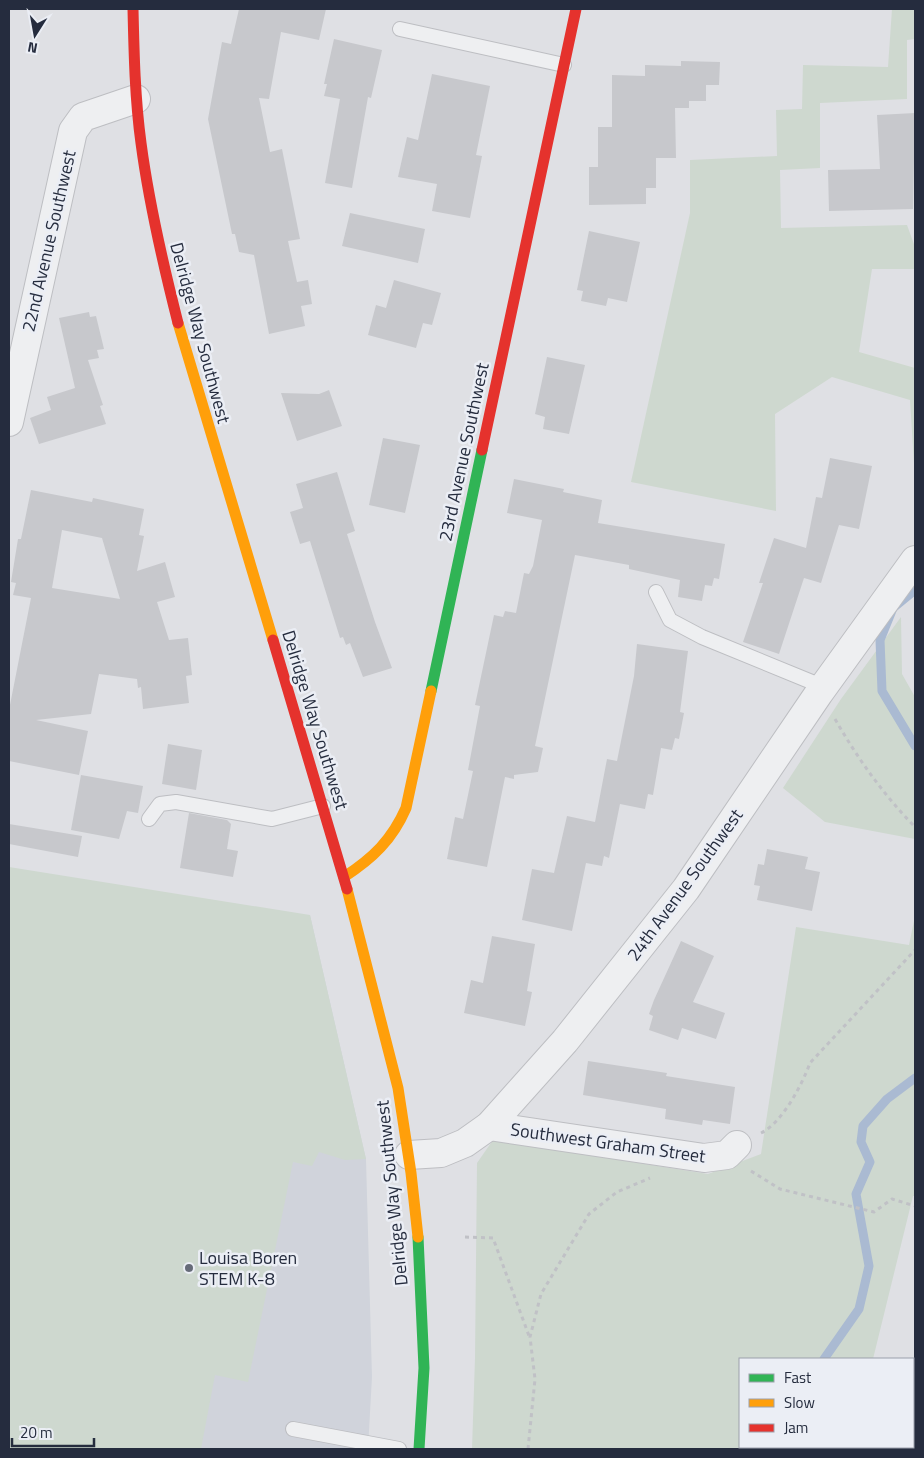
<svg xmlns="http://www.w3.org/2000/svg" width="924" height="1458" font-family="'Titillium Web',sans-serif">
<style>
.built{fill:#d0d3db}
.green{fill:#ced8cf}
.lines{fill:none;stroke-linecap:round;stroke-linejoin:round}
.stream{stroke:#aabad2;stroke-width:9}
.building{fill:#c7c8cc;fill-rule:evenodd}
.lane-casing{stroke:#bdbec2;stroke-width:16}
.street-casing{stroke:#bdbec2;stroke-width:30}
.path{stroke:#c0c1c6;stroke-width:3;stroke-dasharray:4 4;stroke-linecap:butt}
.lane{stroke:#eeeff1;stroke-width:14}
.street{stroke:#eeeff1;stroke-width:28}
.fast{stroke:#30b455;stroke-width:11}
.slow{stroke:#ff9f0a;stroke-width:11}
.jam{stroke:#e5322d;stroke-width:11}
.poi-dot{fill:#666b78;stroke:#ebeef5;stroke-width:2}
.labels{text-anchor:middle;stroke-width:5;stroke-linejoin:round;paint-order:stroke}
.street-label{font-size:18px;fill:#252c3e;stroke:#ebeef5}
.poi-label{font-size:18px;fill:#252c3e;stroke:#ebeef5;text-anchor:start}
</style>
<rect width="100%" height="100%" fill="#dfe0e4"/>
<polygon class="built" points="310,915 366,1159 372,1377 368,1449 9,1449"/>
<g class="green">
<polygon points="892,9 915,9 915,39 907,40 907,99 820,103 820,168 780,170 781,228 907,225 915,247 915,269 872,269 859,352 915,368 915,480 910,400 832,377 775,414 776,511 631,482 690,213 690,160 777,156 776,110 802,109 803,65 888,67"/>
<polygon points="901,617 902,674 915,697 915,839 825,822 783,788 841,699"/>
<polygon points="9,867 310,915 366,1159 345,1160 319,1152 312,1166 293,1162 248,1382 215,1375 201,1449 9,1449"/>
<polygon points="915,916 915,1196 913,1196 873,1359 740,1359 740,1447 851,1447 850,1449 472,1449 475,1358 477,1163 493,1140 708,1174 761,1154 796,927 909,945"/>
</g>
<g class="lines">
<g class="stream">
<polyline points="915,590 893,608 880,640 882,691 915,746"/>
<polyline points="824,1359 859,1309 869,1266 856,1194 870,1162 861,1142 863,1126 887,1099 915,1078"/>
<polyline points="817,1447 818,1449"/>
</g>
</g>
<g class="building">
<polygon points="239,9 326,9 319,40 281,32 269,99 259,98 270,152 282,149 300,239 288,241 297,282 308,280 312,304 301,306 305,326 269,334 254,255 239,252 235,234 232,234 208,119 222,42 231,44"/>
<polygon points="334,39 382,50 371,98 368,97 352,188 325,183 340,99 324,96 327,84 324,84"/>
<polygon points="681,61 720,62 719,85 706,85 706,101 689,101 689,108 675,108 676,158 656,158 656,188 646,188 646,204 589,205 589,167 598,167 598,127 612,127 612,75 645,76 645,65 681,66"/>
<polygon points="432,74 490,86 476,155 482,156 470,218 432,211 437,184 398,177 407,137 418,140"/>
<polygon points="915,113 913,209 829,211 828,170 880,169 877,115"/>
<polygon points="350,213 425,229 418,263 342,246"/>
<polygon points="589,231 640,242 627,302 608,298 606,306 581,301 583,291 577,290"/>
<polygon points="394,280 441,293 432,325 423,323 416,348 368,335 376,305 386,308"/>
<polygon points="89,312 90,317 96,316 104,349 97,350 99,358 88,360 103,405 100,406 106,424 39,444 30,418 51,410 47,397 75,388 59,318"/>
<polygon points="547,357 585,365 569,434 543,429 545,417 535,414"/>
<polygon points="329,390 342,426 297,441 281,393 319,394"/>
<polygon points="383,438 420,445 405,513 369,505"/>
<polygon points="830,458 872,466 859,529 839,525 821,583 804,578 779,654 743,642 763,583 759,583 774,538 806,548 816,497 822,498"/>
<polygon points="337,472 355,531 347,534 375,622 392,668 363,677 350,643 346,645 343,637 340,638 310,541 300,544 290,512 303,508 296,484"/>
<polygon points="514,479 564,489 563,492 602,500 598,523 725,544 719,579 714,578 712,586 705,585 702,601 678,597 680,580 629,569 629,565 575,555 535,746 543,748 538,772 514,775 514,779 505,777 487,867 447,859 455,817 463,819 473,771 468,770 480,706 475,705 494,615 503,617 505,611 516,613 524,573 529,574 533,566 542,520 507,513"/>
<path d="M31,490L92,502L93,498L144,509L139,535L144,536L137,571L165,562L175,597L157,602L169,640L188,638L192,675L186,676L189,703L143,709L141,687L138,688L137,679L99,674L91,714L36,720L88,731L79,775L9,761V710L31,598L13,595L16,583L11,582L18,539H21ZM62,530L102,538L120,599L52,588Z"/>
<polygon points="637,644 688,651 680,712 684,713 679,739 675,738 672,750 661,748 653,795 648,794 645,809 620,804 609,858 604,856 602,866 586,863 572,931 522,920 532,869 554,873 567,816 595,822 607,759 617,761 634,676"/>
<polygon points="168,744 202,750 196,790 162,784"/>
<polygon points="81,775 143,786 138,813 127,811 119,839 71,830"/>
<polygon points="189,813 227,820 231,824 227,849 238,851 233,877 180,868"/>
<polygon points="9,824 82,836 78,857 9,844"/>
<polygon points="767,849 808,857 805,869 820,872 812,911 757,900 760,886 754,885 758,864 764,865"/>
<polygon points="492,936 535,944 527,991 532,992 525,1026 464,1013 471,980 483,983"/>
<polygon points="681,941 714,956 693,1002 725,1013 716,1039 682,1028 678,1040 649,1030 653,1016 649,1014 654,1000"/>
<polygon points="588,1061 667,1073 666,1076 735,1087 730,1124 703,1120 702,1125 665,1119 666,1109 583,1095"/>
</g>
<g class="lines">
<defs>
<g id="lane">
<polyline points="400,29 564,65"/>
<polyline points="656,592 670,620 702,637 824,687"/>
<polyline points="149,819 160,804 176,802 272,819 323,806"/>
<polyline points="293,1429 399,1449"/>
</g>
<g id="street">
<polyline points="9,422 73,131 83,117 136,99"/>
<polyline points="489,1126 704,1158 727,1155 737,1145"/>
<polyline points="409,1155 441,1153 465,1143 489,1126 565,1041 686,889 819,693 915,560"/>
</g>
</defs>
<use href="#lane" class="lane-casing"/>
<use href="#street" class="street-casing"/>
<g class="path">
<path d="M835,719C858,759 883,794 915,827"/>
<path d="M761,1133C782,1123 802,1085 810,1063L915,950"/>
<polyline points="751,1171 780,1189 874,1212 892,1199 915,1206"/>
<polyline points="465,1237 493,1238 529,1336"/>
<polyline points="528,1449 535,1379 530,1337 541,1294 589,1214 617,1192 650,1178"/>
</g>
<use href="#lane" class="lane"/>
<use href="#street" class="street"/>
<g class="fast">
<polyline points="431,691 482,450"/>
<polyline points="418,1237 424,1368 419,1449"/>
</g>
<g class="slow">
<polyline points="178,323 273,640"/>
<path d="M344,877C373,858 392,840 406,808L431,691"/>
<polyline points="347,889 398,1088 411,1173 418,1237"/>
</g>
<g class="jam">
<path d="M133,9C134,54 135,99 141,143C149,204 163,264 178,323"/>
<polyline points="482,450 576,9"/>
<polyline points="273,640 347,889"/>
</g>
</g>
<circle class="poi-dot" cx="189" cy="1268" r="5"/>
<g class="labels">
<g class="street-label">
<text transform="translate(49 241) rotate(-77)" y="6">22nd Avenue Southwest</text>
<text transform="translate(200 333) rotate(75)" y="6">Delridge Way Southwest</text>
<text transform="translate(464 452) rotate(-78)" y="6">23rd Avenue Southwest</text>
<text transform="translate(315 720) rotate(73)" y="6">Delridge Way Southwest</text>
<text transform="translate(685 885) rotate(-54)" y="6">24th Avenue Southwest</text>
<text transform="translate(608 1143) rotate(8)" y="6">Southwest Graham Street</text>
<text transform="translate(392 1193) rotate(-96)" y="6">Delridge Way Southwest</text>
</g>
<g class="poi-label">
<text x="199" y="1264">Louisa Boren<tspan x="199" dy="21">STEM K-8</tspan></text>
</g>
</g>
<rect width="924" height="1458" fill="none" stroke="#252c3e" stroke-width="20"/>
<rect x="739" y="1358" width="175" height="90" fill="#ebeef5" stroke="#9ca0ac"/>
<rect x="749" y="1374" width="25" height="8" fill="#30b455" stroke="#9ca0ac"/>
<text x="784" y="1383" font-size="15" fill="#252c3e">Fast</text>
<rect x="749" y="1399" width="25" height="8" fill="#ff9f0a" stroke="#9ca0ac"/>
<text x="784" y="1408" font-size="15" fill="#252c3e">Slow</text>
<rect x="749" y="1424" width="25" height="8" fill="#e5322d" stroke="#9ca0ac"/>
<text x="784" y="1433" font-size="15" fill="#252c3e">Jam</text>
<g transform="translate(35 35) rotate(191)" stroke="#ebeef5" stroke-width="4" paint-order="stroke">
<path d="M0-4L9 19L0 12L-9 19Z" fill="#252c3e"/>
<text y="-8" font-size="14" font-weight="bold" text-anchor="middle" fill="#252c3e">N</text>
</g>
<path d="M12 1438v8h82v-8" fill="none" stroke="#252c3e" stroke-width="2.5"/>
<text x="20" y="1438" font-size="15" fill="#252c3e" stroke="#ebeef5" stroke-width="4" paint-order="stroke">20 m</text>
</svg>
